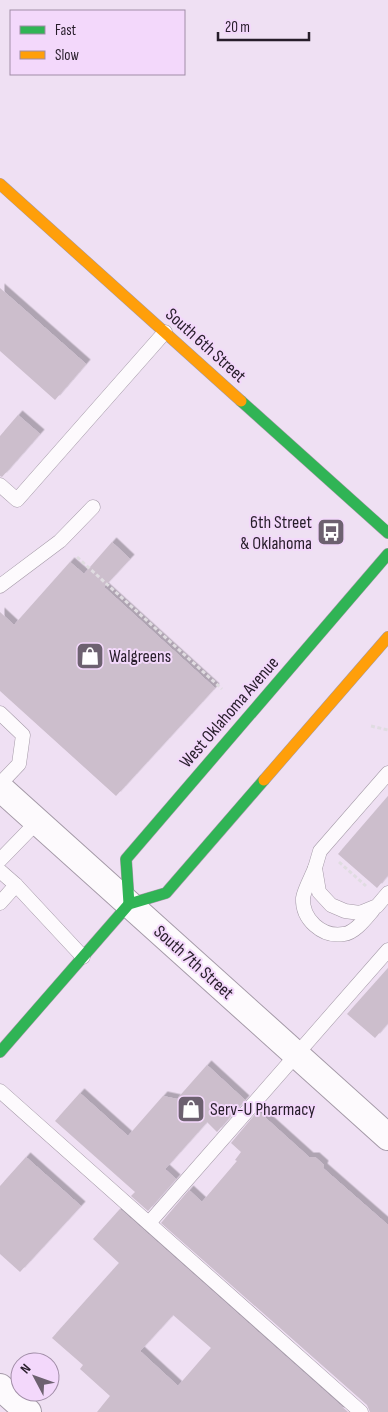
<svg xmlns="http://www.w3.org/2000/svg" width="388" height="1412" font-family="'Sofia Sans Condensed',sans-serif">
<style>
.building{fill:#ccbecc;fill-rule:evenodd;filter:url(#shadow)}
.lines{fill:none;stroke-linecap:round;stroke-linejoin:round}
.lane-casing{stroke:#a499a7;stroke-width:15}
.street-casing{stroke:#a499a7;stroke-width:28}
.fast-casing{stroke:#a499a7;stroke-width:12}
.slow-casing{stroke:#a499a7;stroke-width:12}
.path{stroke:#e0dce1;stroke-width:3;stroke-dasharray:4 2.5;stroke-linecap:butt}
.lane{stroke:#fdfafd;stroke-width:14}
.street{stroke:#fdfafd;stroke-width:26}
.fast{stroke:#30b455;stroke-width:11}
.slow{stroke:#ff9f0a;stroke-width:11}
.labels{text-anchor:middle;stroke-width:4;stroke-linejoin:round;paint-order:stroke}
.street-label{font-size:18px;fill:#271d2a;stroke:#f3d8fb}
.poi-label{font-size:18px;fill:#271d2a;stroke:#f3d8fb;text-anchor:start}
</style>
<defs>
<filter id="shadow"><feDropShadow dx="4.5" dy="-4.5" stdDeviation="0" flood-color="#0004"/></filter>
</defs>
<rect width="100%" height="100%" fill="#efe0f3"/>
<g class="building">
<polygon points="0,288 86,364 55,400 0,351"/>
<polygon points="18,415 40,434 2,477 0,476 0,436"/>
<polygon points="112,542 130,559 104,587 215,688 116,796 0,691 0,612 14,625 70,562 84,574"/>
<polygon points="388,796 388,875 377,888 338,854"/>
<polygon points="388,968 388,1023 375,1038 347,1014"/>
<polygon points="207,1065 245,1100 217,1132 207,1122 165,1169 176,1179 148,1211 131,1196 135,1192 55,1121 80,1093 128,1136 163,1096 177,1099"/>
<polygon points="258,1111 309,1157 315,1157 324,1165 323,1168 388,1225 388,1412 370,1412 367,1405 161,1223 189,1190 202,1202 237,1161 235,1160 241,1152 231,1143"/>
<polygon points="26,1157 81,1206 20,1272 0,1254 0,1186"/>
<path d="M120,1209L348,1412H97L110,1396L80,1369L83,1365L52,1338L119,1263L93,1239ZM173,1315L211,1348L178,1386L140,1351Z"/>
</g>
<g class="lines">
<defs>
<g id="lane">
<polyline points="0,485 17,500 165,332"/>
<polyline points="0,586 60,541 93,507"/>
<polyline points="0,713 23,735 19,764 0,784"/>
<polyline points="388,773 320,851 315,868 319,892 331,905 345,911 360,913 377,906 388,893"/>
<polyline points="0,860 37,822"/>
<path d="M315,868C312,876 304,890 303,898C302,919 322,938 344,934C355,933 366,918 373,910"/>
<polyline points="0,871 16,885 83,957"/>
<polyline points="0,903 16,885"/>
<polyline points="0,1091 361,1412"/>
<polyline points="149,1223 388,950"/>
</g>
<g id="street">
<polyline points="0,788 388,1137"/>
<polyline points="0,1387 28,1412"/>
</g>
<g id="fast">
<polyline points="241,401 388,533"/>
<polyline points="129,904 126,859 388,554"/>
<polyline points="0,1052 129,904 166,893 264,780"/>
</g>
<g id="slow">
<polyline points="0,184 241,401"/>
<polyline points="264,780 388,637"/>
</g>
</defs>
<use href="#lane" class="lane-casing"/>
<use href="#street" class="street-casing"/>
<use href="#fast" class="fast-casing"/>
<use href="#slow" class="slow-casing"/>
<g class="path">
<polyline points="77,557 222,689"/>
<polyline points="371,726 388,730"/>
<polyline points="339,862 366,886"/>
</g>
<use href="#lane" class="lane"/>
<use href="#street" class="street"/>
<use href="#fast" class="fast"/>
<use href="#slow" class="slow"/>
</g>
<defs>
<symbol id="bus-square" viewBox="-11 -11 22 22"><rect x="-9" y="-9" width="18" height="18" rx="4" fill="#6d6170" stroke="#f3d8fb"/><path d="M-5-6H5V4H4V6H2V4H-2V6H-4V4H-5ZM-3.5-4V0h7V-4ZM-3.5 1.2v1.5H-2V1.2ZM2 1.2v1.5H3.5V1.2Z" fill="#fff"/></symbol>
<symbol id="shop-square" viewBox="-11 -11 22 22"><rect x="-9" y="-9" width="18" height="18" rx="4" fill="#6d6170" stroke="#f3d8fb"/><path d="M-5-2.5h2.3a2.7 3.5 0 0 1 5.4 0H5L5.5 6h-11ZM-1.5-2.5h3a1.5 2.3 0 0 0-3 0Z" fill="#fff"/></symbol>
</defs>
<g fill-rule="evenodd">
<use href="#bus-square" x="315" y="516" width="32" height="32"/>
<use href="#shop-square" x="74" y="640" width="32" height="32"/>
<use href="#shop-square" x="175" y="1093" width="32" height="32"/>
</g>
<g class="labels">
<g class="street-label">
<text transform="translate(206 345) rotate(42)" y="6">South 6th Street</text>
<text transform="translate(229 712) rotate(-49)" y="6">West Oklahoma Avenue</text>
<text transform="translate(194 962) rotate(42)" y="6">South 7th Street</text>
</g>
<g class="poi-label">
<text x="312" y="528" text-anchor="end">6th Street<tspan x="312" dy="21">&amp; Oklahoma</tspan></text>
<text x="109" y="662">Walgreens</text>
<text x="210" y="1115">Serv-U Pharmacy</text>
</g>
</g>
<rect x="10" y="10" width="175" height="65" fill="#f3d8fb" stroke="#a18da7"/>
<rect x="20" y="26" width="25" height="8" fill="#30b455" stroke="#a18da7"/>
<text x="55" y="35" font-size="15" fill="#271d2a">Fast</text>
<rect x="20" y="51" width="25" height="8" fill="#ff9f0a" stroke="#a18da7"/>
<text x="55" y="60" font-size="15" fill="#271d2a">Slow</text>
<g transform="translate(35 1377) rotate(311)"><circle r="24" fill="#f3d8fb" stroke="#a18da7"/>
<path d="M0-4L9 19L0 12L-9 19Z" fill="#6d6170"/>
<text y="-8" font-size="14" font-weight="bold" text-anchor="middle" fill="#271d2a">N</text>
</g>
<path d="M218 32v8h91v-8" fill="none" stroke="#271d2a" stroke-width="2.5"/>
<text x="225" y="32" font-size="15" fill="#271d2a" stroke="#f3d8fb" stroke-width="4" paint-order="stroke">20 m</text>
</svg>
